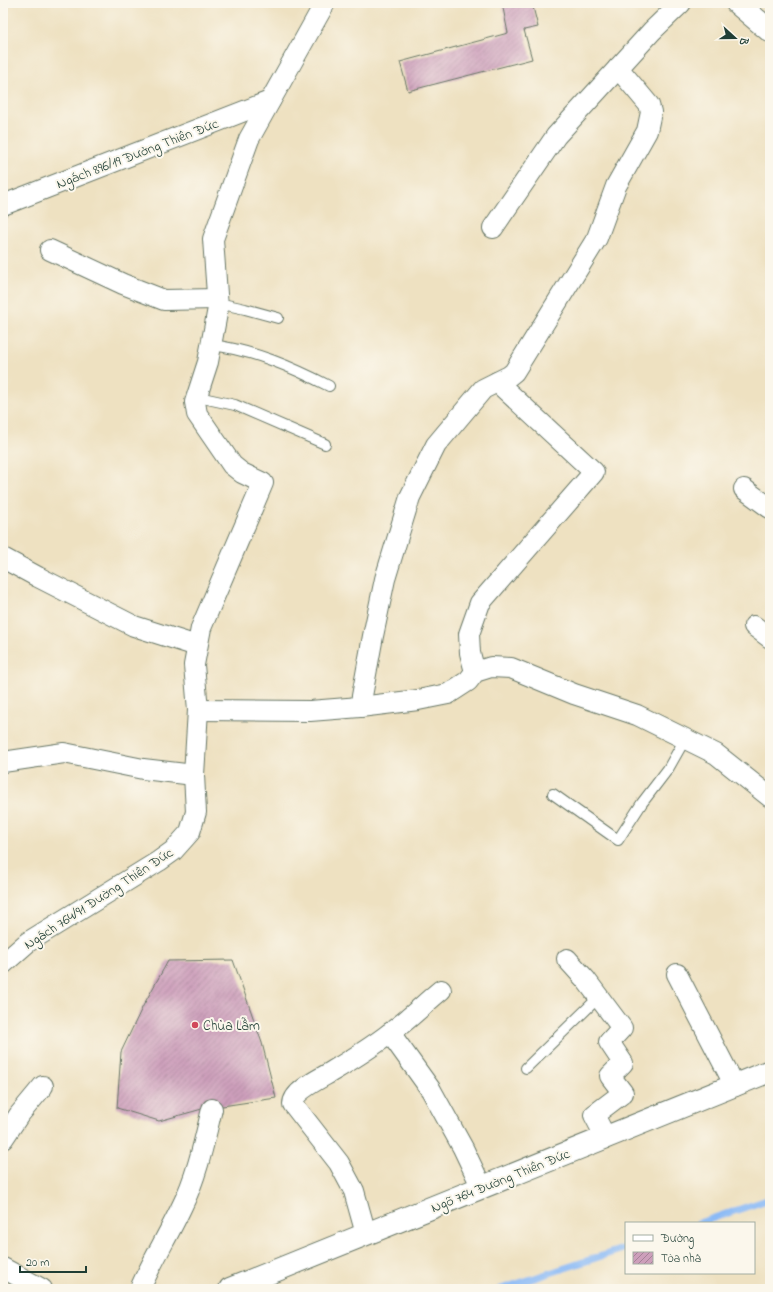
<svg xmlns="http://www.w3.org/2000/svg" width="773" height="1292" font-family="'Indie Flower',sans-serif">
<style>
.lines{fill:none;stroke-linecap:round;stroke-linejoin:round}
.stream{stroke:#8abaf6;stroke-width:7}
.building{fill:url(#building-hatch)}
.service-casing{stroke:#677665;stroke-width:12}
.minor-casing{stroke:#677665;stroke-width:22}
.tertiary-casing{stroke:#677665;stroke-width:24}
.secondary-casing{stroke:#677665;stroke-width:24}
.service{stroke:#fff;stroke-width:10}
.minor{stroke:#fff;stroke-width:20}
.tertiary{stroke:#fff;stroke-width:22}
.secondary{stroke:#fff;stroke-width:22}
.poi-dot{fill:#d1495b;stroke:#fbf7ec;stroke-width:1.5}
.labels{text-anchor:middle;stroke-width:4;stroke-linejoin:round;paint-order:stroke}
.street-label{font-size:14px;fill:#1f3d34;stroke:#fbf7ec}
.poi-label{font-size:14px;fill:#1f3d34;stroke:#fbf7ec;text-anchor:start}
</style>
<defs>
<pattern id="building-hatch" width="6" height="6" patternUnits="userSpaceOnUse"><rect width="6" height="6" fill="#cd9fbb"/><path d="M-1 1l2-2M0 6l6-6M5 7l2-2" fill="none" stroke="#a68399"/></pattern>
</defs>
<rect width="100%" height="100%" fill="#fbf7ec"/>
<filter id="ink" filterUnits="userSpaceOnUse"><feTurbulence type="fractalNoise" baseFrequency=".025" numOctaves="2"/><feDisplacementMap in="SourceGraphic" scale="8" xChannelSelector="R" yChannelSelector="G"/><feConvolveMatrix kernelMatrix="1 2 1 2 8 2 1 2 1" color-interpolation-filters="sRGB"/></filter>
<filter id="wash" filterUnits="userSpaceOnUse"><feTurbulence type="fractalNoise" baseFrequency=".012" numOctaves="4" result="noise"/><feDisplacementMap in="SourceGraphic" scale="16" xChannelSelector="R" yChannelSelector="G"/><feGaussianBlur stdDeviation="0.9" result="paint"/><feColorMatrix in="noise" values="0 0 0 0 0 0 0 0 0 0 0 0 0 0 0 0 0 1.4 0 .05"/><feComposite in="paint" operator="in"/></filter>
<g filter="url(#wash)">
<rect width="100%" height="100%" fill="#eee1c1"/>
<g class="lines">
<g class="stream">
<polyline points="699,1223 770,1199"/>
<polyline points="501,1289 626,1248"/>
</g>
</g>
<g id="blocks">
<g class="building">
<polygon points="502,3 532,3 538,27 524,30 532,59 408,91 400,62 508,33"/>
<polygon points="233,960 262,1043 276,1098 202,1109 159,1121 117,1108 121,1052 143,1006 168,961"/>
</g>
</g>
</g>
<g filter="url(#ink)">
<use href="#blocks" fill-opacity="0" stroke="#677665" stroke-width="1"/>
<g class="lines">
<defs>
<g id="service">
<polyline points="218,303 245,309 278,318"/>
<path d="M211,345C253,350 292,367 329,386"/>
<polyline points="198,397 235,405 325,444"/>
<polyline points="553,794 618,840 642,803 668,769 685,739"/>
<polyline points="526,1068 599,997"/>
</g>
<g id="minor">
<polyline points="3,205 270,101"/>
<polyline points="493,228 556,136 652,31 681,3"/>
<polyline points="50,250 123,284 164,300 217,299"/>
<polyline points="744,489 770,508"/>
<polyline points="3,558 38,577 134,626 197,646"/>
<polyline points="754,626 770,638"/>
<polyline points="475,672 470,653 469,634 480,603 594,472 497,382"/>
<polyline points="360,707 373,636 385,579 410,497 436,445 483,389 509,376 514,372 597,238 616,186 647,131 651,112 649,105 618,68"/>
<polyline points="198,710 310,711 360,707 418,700 448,694 468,681 475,672 491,667 511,668 574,694 637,715 716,754 770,797"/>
<polyline points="3,762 64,753 143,769 194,775"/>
<polyline points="567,959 586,980 622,1028 609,1042 623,1063 610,1076 623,1093 594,1115 606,1138"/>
<polyline points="3,964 28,942 159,861 173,851 190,832 196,812 194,775 198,710 194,665 201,628 263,483 242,473 232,465 197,414 195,402 208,362 218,308 213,239 249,139 325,3"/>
<polyline points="677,974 735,1086"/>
<polyline points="390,1033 431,1090 463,1148 482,1188"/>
<polyline points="3,1139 19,1115 43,1086"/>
<path d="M366,1234L354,1191L339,1163L293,1104C293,1091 321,1078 331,1072C351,1060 372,1047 390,1033C408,1020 424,1004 441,990"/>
<polyline points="3,1268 42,1289"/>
<path d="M140,1289C152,1261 169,1234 182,1206C197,1176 204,1142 212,1109"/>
</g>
<polyline id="tertiary" points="230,1289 770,1071"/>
<polyline id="secondary" points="737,3 770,31"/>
</defs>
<use href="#service" class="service-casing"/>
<use href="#minor" class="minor-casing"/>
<use href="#tertiary" class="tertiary-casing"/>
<use href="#secondary" class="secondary-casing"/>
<use href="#service" class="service"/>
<use href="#minor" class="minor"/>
<use href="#tertiary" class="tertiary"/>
<use href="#secondary" class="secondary"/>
</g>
</g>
<circle class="poi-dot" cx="195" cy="1025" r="4"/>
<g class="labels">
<g class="street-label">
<text transform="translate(137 153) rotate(-21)" y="5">Ngách 896/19 Đường Thiên Đức</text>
<text transform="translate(98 898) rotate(-33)" y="5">Ngách 764/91 Đường Thiên Đức</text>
<text transform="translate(500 1180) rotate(-22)" y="5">Ngõ 764 Đường Thiên Đức</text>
</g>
<g class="poi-label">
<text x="203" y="1030">Chùa Lẫm</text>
</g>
</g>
<rect width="773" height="1292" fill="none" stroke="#fbf7ec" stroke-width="16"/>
<rect x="625" y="1222" width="130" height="52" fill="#fbf7ec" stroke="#a3ada2"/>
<rect x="633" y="1235" width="20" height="6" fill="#ffffff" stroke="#a3ada2"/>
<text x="661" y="1242" font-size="12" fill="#1f3d34">Đường</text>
<rect x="633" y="1252" width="20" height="12" fill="url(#building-hatch)" stroke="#a3ada2"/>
<text x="661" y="1262" font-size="12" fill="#1f3d34">Tòa nhà</text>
<g transform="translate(735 38) rotate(111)" stroke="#fbf7ec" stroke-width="3" paint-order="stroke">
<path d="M0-3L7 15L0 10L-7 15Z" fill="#1f3d34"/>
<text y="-6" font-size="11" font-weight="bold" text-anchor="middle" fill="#1f3d34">B</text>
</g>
<path d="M20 1266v6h66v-6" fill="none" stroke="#1f3d34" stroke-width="2"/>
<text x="26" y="1266" font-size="12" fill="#1f3d34" stroke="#fbf7ec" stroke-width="3" paint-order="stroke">20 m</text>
</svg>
